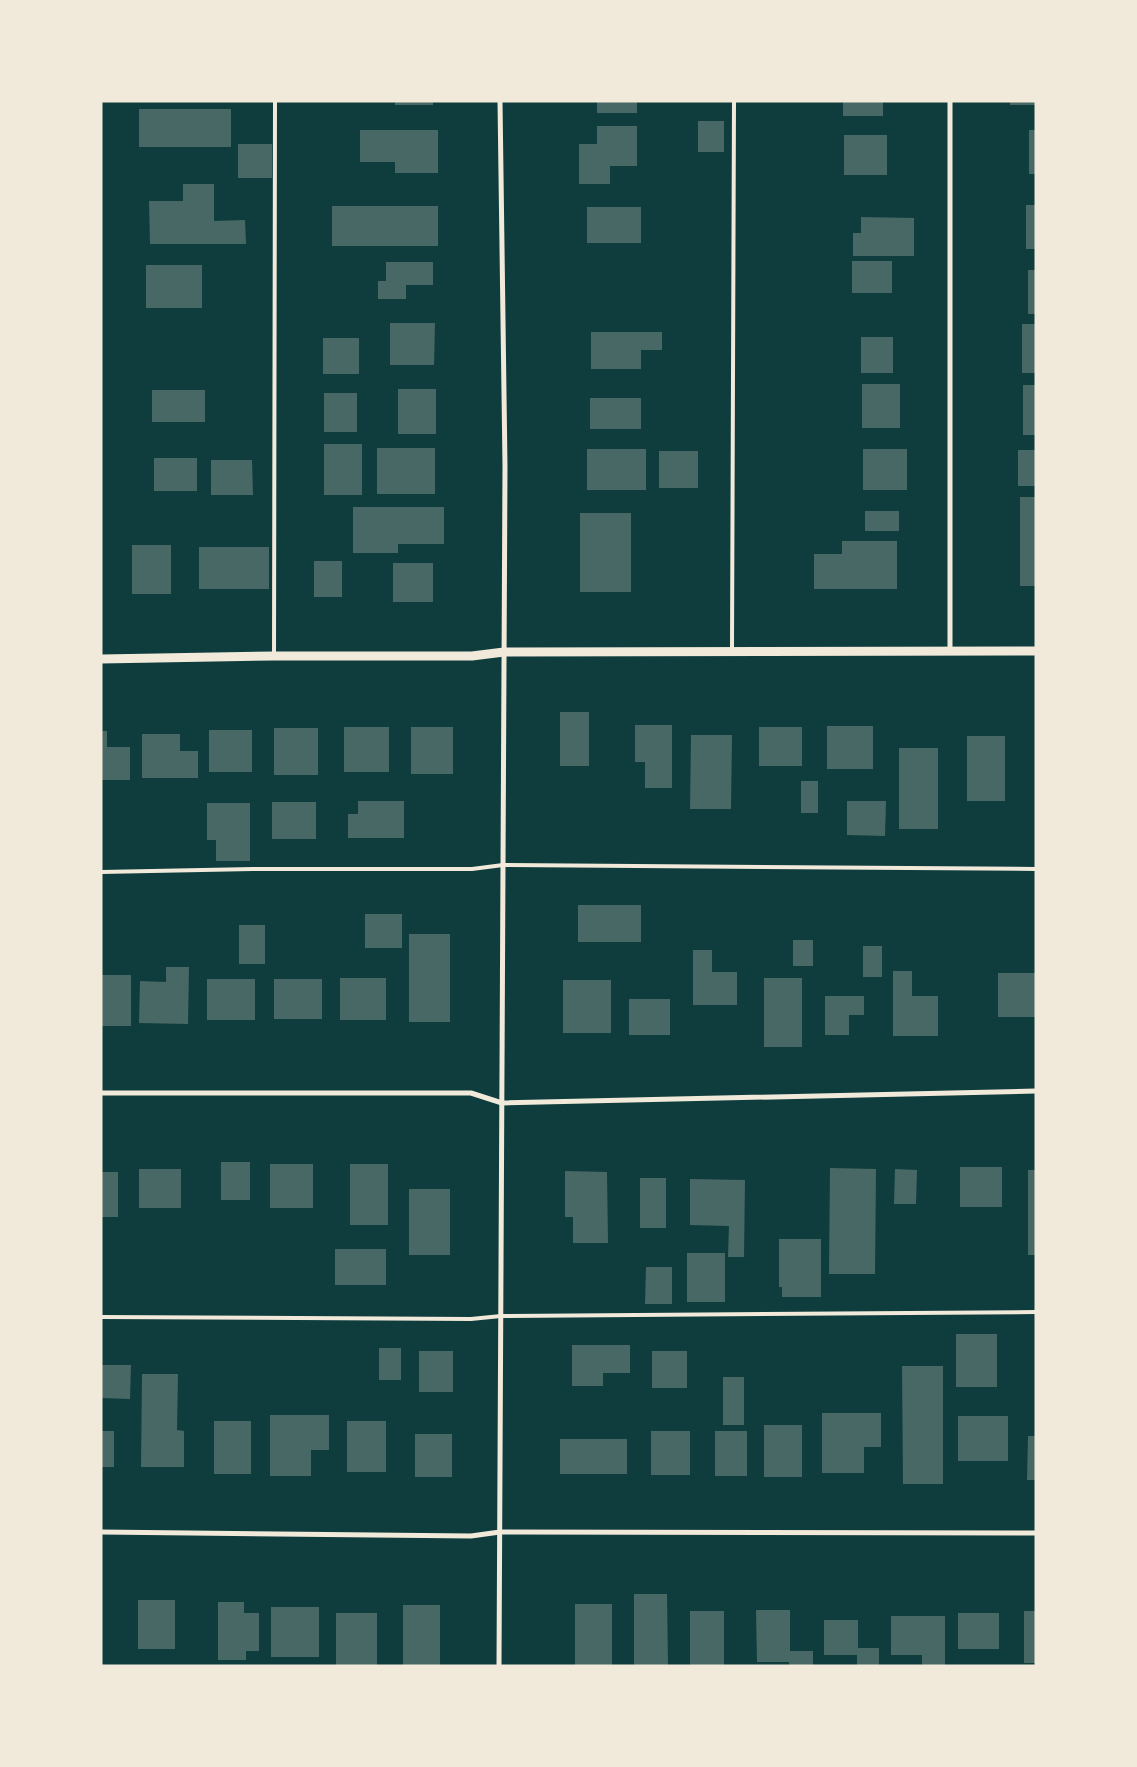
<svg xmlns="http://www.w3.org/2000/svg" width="1137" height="1767" font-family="Inter,sans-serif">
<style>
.building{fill:#486865}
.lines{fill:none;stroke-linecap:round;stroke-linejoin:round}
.service{stroke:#f1e9da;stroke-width:4}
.minor{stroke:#f1e9da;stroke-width:5}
.tertiary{stroke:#f1e9da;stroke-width:9}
</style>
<rect width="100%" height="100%" fill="#0f3d3e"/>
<g class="building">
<rect x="395" y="101" width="38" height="4"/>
<rect x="597" y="101" width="40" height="12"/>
<rect x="843" y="101" width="40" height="15"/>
<rect x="1010" y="101" width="26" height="4"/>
<rect x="139" y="109" width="92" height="38"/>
<rect x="698" y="121" width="26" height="31"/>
<polygon points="597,126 637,126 637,166 610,166 610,184 579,184 579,144 597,144"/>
<polygon points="360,130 438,130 438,173 395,173 395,162 360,162"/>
<rect x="1029" y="130" width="7" height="44"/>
<rect x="844" y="135" width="43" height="40"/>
<rect x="238" y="144" width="34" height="34"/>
<polygon points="183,184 214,184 214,221 245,220 246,244 150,244 149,201 183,201"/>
<rect x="1026" y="205" width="10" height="44"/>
<rect x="332" y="206" width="106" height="40"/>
<rect x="587" y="207" width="54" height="36"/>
<polygon points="861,217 914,218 914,256 853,256 853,233 861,233"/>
<rect x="852" y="261" width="40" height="32"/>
<polygon points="386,262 433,262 433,285 406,285 406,299 378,299 378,281 386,281"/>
<rect x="146" y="265" width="56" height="43"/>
<rect x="1028" y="270" width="8" height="44"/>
<polygon points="390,323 435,323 434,365 390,365"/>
<rect x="1022" y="324" width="14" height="49"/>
<polygon points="591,332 662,332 662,350 641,350 641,369 591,369"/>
<rect x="861" y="337" width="32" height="36"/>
<rect x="323" y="338" width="36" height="36"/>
<rect x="862" y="384" width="38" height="44"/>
<rect x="1023" y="385" width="13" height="50"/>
<rect x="398" y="389" width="38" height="45"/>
<rect x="152" y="390" width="53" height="32"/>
<rect x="324" y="393" width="33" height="39"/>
<rect x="590" y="398" width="51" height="31"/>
<rect x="324" y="444" width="38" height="51"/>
<rect x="377" y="448" width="58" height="46"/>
<rect x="587" y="449" width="59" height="41"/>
<rect x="863" y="449" width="44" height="41"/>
<rect x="1018" y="450" width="18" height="36"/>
<rect x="659" y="451" width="39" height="37"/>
<rect x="154" y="458" width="43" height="33"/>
<polygon points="211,460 252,460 253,495 211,495"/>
<rect x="1020" y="497" width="16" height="89"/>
<polygon points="353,507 444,507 444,544 398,544 398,553 353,553"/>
<rect x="865" y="511" width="34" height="20"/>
<rect x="580" y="513" width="51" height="79"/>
<polygon points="842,541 897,541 897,589 814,589 814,554 842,554"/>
<rect x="132" y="545" width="39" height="49"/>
<rect x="199" y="547" width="70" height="42"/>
<rect x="314" y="561" width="28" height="36"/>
<rect x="393" y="563" width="40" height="39"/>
<rect x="560" y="712" width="29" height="54"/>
<polygon points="635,725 672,725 672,788 645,788 645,762 635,762"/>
<rect x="827" y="726" width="46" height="43"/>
<rect x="344" y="727" width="45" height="45"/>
<rect x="411" y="727" width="42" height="47"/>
<rect x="759" y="727" width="43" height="39"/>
<rect x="274" y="728" width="44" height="47"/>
<rect x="209" y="730" width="43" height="42"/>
<polygon points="101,731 107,731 107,747 130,747 130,780 101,780"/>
<polygon points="142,734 180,734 180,751 198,751 198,778 142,778"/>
<polygon points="691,735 732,735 731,809 690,809"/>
<rect x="967" y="736" width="38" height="65"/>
<rect x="899" y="748" width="39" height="81"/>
<rect x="801" y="781" width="17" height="32"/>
<polygon points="358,801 404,801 404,838 348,838 348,814 358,814"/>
<polygon points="847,801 886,801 885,836 847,835"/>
<rect x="272" y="802" width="44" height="37"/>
<polygon points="207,803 250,803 250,861 216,861 216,840 207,840"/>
<rect x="578" y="905" width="63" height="37"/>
<rect x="365" y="914" width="37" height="34"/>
<rect x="239" y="925" width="26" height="39"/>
<rect x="409" y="934" width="41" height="88"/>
<rect x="793" y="940" width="20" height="26"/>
<rect x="863" y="946" width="19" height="31"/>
<polygon points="693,950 712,950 712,972 737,972 737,1005 693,1005"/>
<polygon points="166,967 189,967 188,1024 139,1023 140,981 166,982"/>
<polygon points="893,971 912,971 912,996 938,996 938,1036 893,1036"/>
<rect x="998" y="973" width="38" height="44"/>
<rect x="101" y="975" width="30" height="51"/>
<rect x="340" y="978" width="46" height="42"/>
<rect x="764" y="978" width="38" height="69"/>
<rect x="207" y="979" width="48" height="41"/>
<rect x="274" y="979" width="48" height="40"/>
<rect x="563" y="980" width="48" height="53"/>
<polygon points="825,996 864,996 864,1015 849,1015 849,1035 825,1035"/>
<rect x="629" y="999" width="41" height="36"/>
<rect x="221" y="1162" width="29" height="38"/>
<rect x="270" y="1164" width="43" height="44"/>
<rect x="350" y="1164" width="38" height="61"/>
<rect x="960" y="1167" width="42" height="40"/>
<polygon points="830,1168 876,1169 875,1274 829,1274"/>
<rect x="139" y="1169" width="42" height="39"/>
<polygon points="895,1169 917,1170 916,1204 894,1204"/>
<rect x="1028" y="1170" width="8" height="85"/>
<polygon points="565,1171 607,1172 608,1243 573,1243 573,1217 565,1217"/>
<rect x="101" y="1172" width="17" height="45"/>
<rect x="640" y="1178" width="26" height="50"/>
<polygon points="690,1179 745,1180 744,1257 728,1257 729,1226 690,1225"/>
<rect x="409" y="1189" width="41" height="66"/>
<polygon points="779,1239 821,1239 821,1297 782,1297 782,1287 779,1287"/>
<rect x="335" y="1249" width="51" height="36"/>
<rect x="687" y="1253" width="38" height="49"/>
<polygon points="646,1267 672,1267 672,1304 645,1304"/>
<rect x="956" y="1334" width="41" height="53"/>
<polygon points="572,1345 630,1345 630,1373 603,1373 603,1386 572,1386"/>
<rect x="379" y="1348" width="22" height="32"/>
<rect x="419" y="1351" width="34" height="41"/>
<rect x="652" y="1351" width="35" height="37"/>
<polygon points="101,1365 131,1365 130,1399 101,1398"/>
<polygon points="902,1366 943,1366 943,1484 903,1484"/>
<polygon points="142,1374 178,1374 177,1430 184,1431 184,1467 141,1467"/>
<rect x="723" y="1377" width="21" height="48"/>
<polygon points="822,1413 881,1413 881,1447 864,1447 864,1473 822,1473"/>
<polygon points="270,1415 329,1415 329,1450 311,1450 311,1476 270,1476"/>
<rect x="958" y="1416" width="50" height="45"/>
<rect x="214" y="1421" width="37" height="53"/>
<rect x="347" y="1421" width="39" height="51"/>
<rect x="764" y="1425" width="38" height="52"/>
<rect x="101" y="1431" width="13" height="36"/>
<rect x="651" y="1431" width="39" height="44"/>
<rect x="715" y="1431" width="32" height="45"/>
<rect x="415" y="1434" width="37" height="43"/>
<polygon points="1028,1436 1036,1436 1036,1480 1027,1480"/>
<rect x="560" y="1439" width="67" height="35"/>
<polygon points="634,1594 667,1594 668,1666 634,1666"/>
<rect x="138" y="1600" width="37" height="49"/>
<polygon points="218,1602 244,1602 244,1613 259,1613 259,1651 246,1651 246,1660 218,1660"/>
<rect x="575" y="1604" width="37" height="62"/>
<rect x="403" y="1605" width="37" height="61"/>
<rect x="271" y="1607" width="48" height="50"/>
<polygon points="756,1610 790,1610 790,1651 813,1651 813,1666 789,1666 789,1662 757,1662"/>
<rect x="690" y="1611" width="34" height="55"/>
<rect x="1024" y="1611" width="12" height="52"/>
<rect x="336" y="1613" width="41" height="53"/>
<rect x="958" y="1613" width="41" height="36"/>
<polygon points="891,1616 945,1616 945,1666 922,1666 922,1655 891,1655"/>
<polygon points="824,1620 858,1620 858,1648 879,1648 879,1666 857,1666 857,1655 824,1655"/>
</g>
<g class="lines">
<g class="service">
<polyline points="732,651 734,101"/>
<polyline points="274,656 275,101"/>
<polyline points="101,872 253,869 472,869 503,865 1036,869"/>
<polyline points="101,1317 471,1319 501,1316 1036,1312"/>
</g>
<g class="minor">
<polyline points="950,651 950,101"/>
<polyline points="101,1093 471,1093 502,1103 1036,1091"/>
<polyline points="101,1532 471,1536 500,1532 1036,1533"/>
<polyline points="499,1666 505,466 500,101"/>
</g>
<polyline class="tertiary" points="101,659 274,656 472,656 504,652 1036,651"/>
</g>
<rect width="1137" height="1767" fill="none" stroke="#f1e9da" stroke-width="205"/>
</svg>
